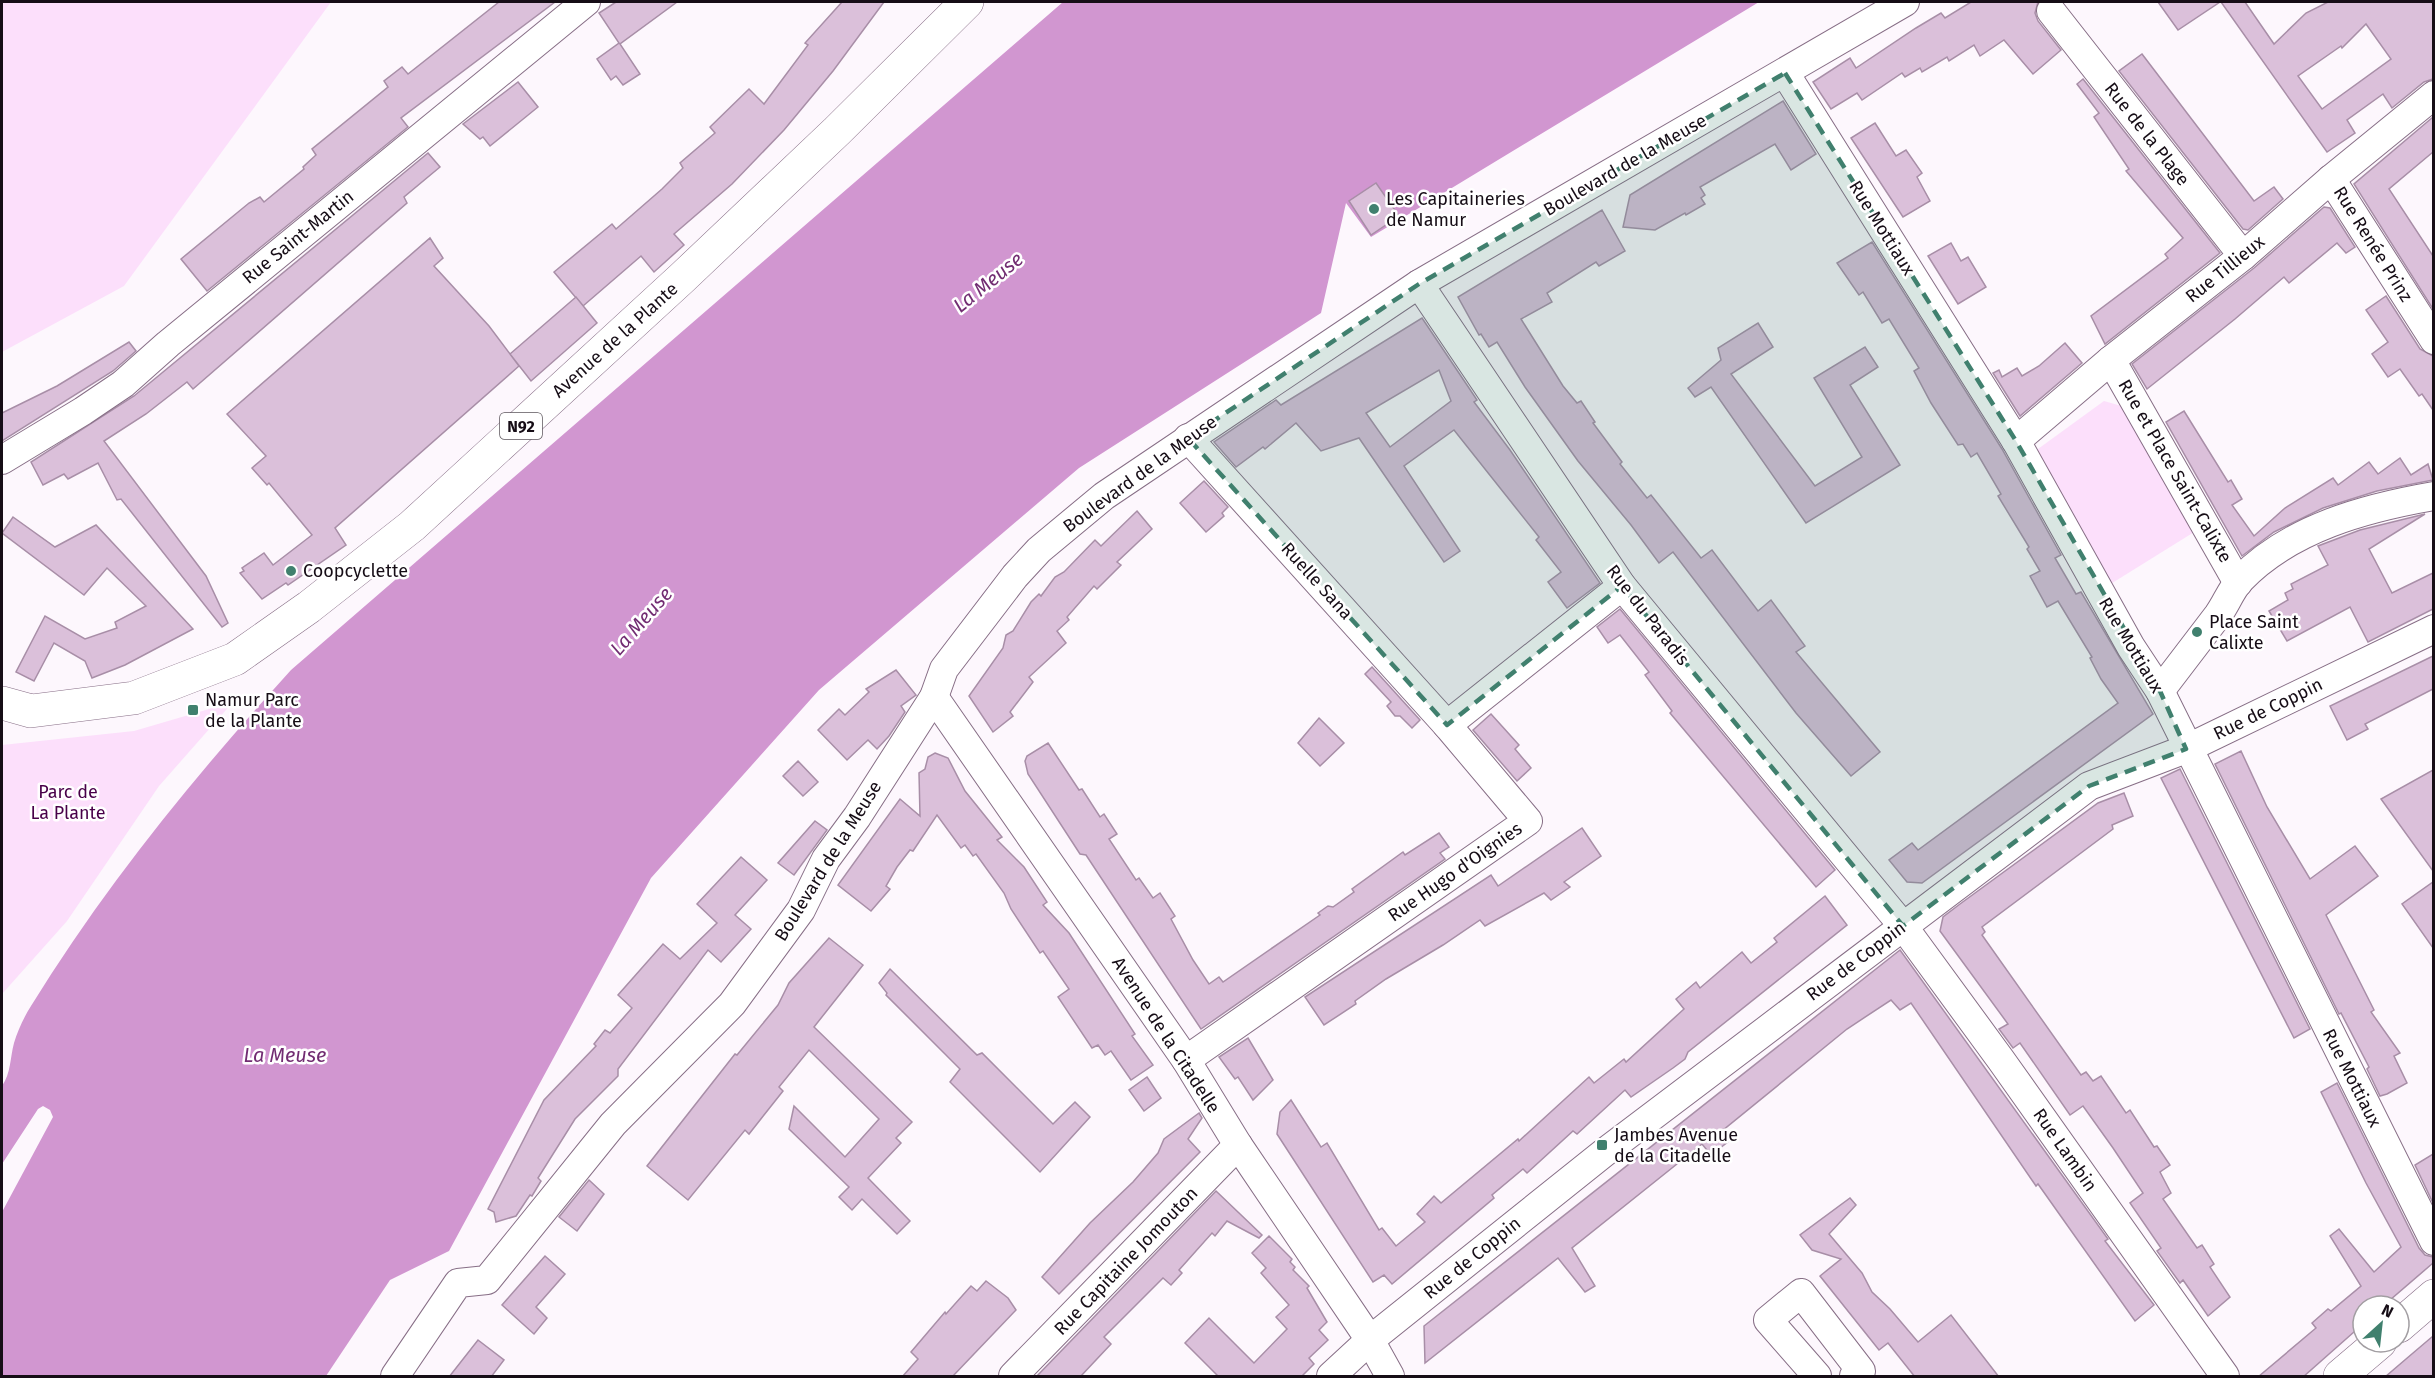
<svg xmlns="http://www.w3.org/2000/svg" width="2435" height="1378" font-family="'Fira Sans',sans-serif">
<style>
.green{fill:#fcdffb}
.water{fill:#d196d0}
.building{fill:#dbc0da;stroke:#a88ea7;stroke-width:1.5;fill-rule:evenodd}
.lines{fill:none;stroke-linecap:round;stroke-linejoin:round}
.minor-casing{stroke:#876e86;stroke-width:30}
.major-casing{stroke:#876e86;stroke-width:34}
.minor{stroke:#fff;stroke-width:28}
.major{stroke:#fff;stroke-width:33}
.marked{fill:#40806e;fill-opacity:0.2;stroke:#40806e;stroke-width:4.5;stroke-dasharray:12 8;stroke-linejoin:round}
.poi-dot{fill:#40806e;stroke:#fff;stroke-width:2}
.labels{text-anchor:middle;stroke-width:5;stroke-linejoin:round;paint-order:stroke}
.shield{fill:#fff;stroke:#5c565c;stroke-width:1.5}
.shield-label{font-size:16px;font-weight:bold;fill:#160d16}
.street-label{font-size:18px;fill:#160d16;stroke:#fff}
.poi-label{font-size:18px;fill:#160d16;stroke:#fff;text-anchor:start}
.park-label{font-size:18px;fill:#480049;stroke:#fff}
.water-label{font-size:20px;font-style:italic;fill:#722d72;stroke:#fff}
</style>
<rect width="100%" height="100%" fill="#fdf7fd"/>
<g class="green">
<polygon points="2,2 331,2 124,286 2,352"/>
<polygon points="2104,401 2125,407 2199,529 2109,585 2037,456 2038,449"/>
<polygon points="233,702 159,786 67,921 2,994 2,745 134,731"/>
</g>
<path class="water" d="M1063,2H1759L1371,237L1346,203L1321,313L1079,468L819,690L651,878L449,1251L390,1280L326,1376H2V1212L53,1117L50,1110L43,1106L38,1109L2,1164V1086C11,1073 10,1058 14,1043C18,1030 24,1017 31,1006C107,883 194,777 291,670Z"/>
<g class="building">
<polygon points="499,2 555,2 401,118 408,127 207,291 181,259 249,203 260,197 264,202 304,169 303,167 316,155 312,149 388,87 384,81 402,67 408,74"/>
<polygon points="616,2 677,2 620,44 640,74 623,85 616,76 611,80 597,59 619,43 599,13"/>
<polygon points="842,2 884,2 833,71 784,130 732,184 674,234 684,245 654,272 641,256 583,306 554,272 612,224 616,229 662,189 683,168 680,163 715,133 710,127 749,89 764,104 808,45 805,43"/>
<polygon points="1971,2 2038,2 2035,13 2038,21 2061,50 2033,74 2004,40 1980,56 1974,45 1949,61 1947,57 1922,72 1920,68 1905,77 1902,73 1862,100 1857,93 1831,109 1813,82 1850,58 1856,68 1916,28 1941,13 1945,18"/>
<polygon points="2158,2 2220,2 2178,30"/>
<path d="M2221,2H2245L2274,44L2306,13L2328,2H2433V79L2424,82L2392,108L2383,94L2347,120L2355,133L2327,152ZM2366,24L2391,59L2322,109L2298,76L2341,46L2342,48Z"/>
<polygon points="2142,54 2254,201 2274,187 2283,199 2248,230 2243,229 2119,71"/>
<polygon points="2083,79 2220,253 2105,344 2091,316 2168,258 2165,254 2183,238 2126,171 2129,169 2094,117 2099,113 2077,84"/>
<polygon points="518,82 538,107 490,146 483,137 480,139 463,124"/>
<polygon points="1783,101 1816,154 1791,170 1775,144 1700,187 1705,195 1701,198 1705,204 1686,215 1685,213 1655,230 1623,227 1630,195"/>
<polygon points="2433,117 2433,152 2389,189 2433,256 2433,309 2354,184"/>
<polygon points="1875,123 1896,156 1906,150 1922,173 1917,177 1930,201 1903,217 1851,138"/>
<polygon points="428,153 440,167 404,197 407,203 193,389 187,382 146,414 104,441 206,576 228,623 222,627 121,499 117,500 98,463 68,479 64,474 43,485 31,462 134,396"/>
<polygon points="1376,183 1399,216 1371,235 1349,201"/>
<polygon points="2324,207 2330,208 2355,247 2346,253 2337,243 2289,283 2284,277 2235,319 2147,389 2132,364 2254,268"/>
<polygon points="1602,210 1625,251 1599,266 1596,262 1547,293 1552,302 1521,319 1563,386 1577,403 1581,401 1595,422 1593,423 1622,462 1620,464 1647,498 1651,495 1701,558 1712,550 1758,611 1771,600 1805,646 1796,652 1880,752 1851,776 1796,713 1673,552 1659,563 1631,525 1578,461 1525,387 1497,342 1489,347 1481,334 1479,335 1458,297"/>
<polygon points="430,238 443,258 434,266 489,326 510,354 576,297 597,323 531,381 510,354 519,366 335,528 346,545 288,585 286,583 262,599 240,573 244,571 242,568 264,553 273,565 312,535 269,483 267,485 252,468 266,456 227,414"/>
<polygon points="1872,242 2002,449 2061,555 2055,558 2076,594 2081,592 2153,714 1922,883 1907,882 1889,860 1912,843 1918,850 2118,703 2101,679 2090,658 2092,657 2058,601 2047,607 2030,576 2040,571 2027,549 2029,547 1998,496 2001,494 1977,453 1971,457 1963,444 1958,445 1931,403 1914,371 1919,368 1889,319 1882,323 1863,292 1859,295 1837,263"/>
<polygon points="1951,243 1961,261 1968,257 1986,287 1958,304 1928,256"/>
<polygon points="2386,296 2420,349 2433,356 2433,410 2422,394 2419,396 2400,369 2388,377 2372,354 2388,342 2366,310"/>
<path d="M1422,318L1471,391L1477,400L1474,402L1510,450L1600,583L1567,608L1548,582L1561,572L1536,540L1539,537L1454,430L1404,466L1460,551L1444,562L1359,438L1321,451L1296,423L1265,449L1263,447L1236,467L1214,442L1276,400L1281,405ZM1439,370L1451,401L1390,447L1366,413Z"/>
<polygon points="1758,323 1773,347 1731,374 1815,486 1862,457 1814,378 1865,347 1878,367 1850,385 1900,465 1806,523 1711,387 1695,397 1688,388 1721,360 1718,348"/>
<polygon points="129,342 136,351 113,371 2,441 2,413 57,386"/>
<polygon points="2065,343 2082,363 2020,416 1993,373 1999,370 2002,377 2017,368 2022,376 2039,366"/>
<polygon points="2184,411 2228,482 2231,480 2242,499 2232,505 2254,536 2285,508 2333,478 2338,485 2369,462 2378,474 2400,458 2411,475 2428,464 2433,480 2377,491 2323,508 2274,532 2242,556 2166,422"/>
<polygon points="1204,481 1228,507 1222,513 1224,516 1206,532 1180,503"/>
<polygon points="1137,511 1152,529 1117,562 1121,565 1097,589 1094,586 1067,617 1069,620 1057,631 1066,643 1029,677 1033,682 1010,712 1013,716 993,732 969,696 1003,648 1006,635 1013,631 1031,602 1039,594 1041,596 1055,577 1064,572 1095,540 1101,546"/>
<polygon points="2425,514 2369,549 2392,593 2433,573 2433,609 2368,642 2350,607 2287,641 2269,611 2288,600 2285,593 2293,589 2291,584 2328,565 2318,546 2360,530"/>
<polygon points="13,517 55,547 96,525 193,629 125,665 92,678 85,661 54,643 34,681 16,672 45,616 85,639 117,628 115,622 146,606 107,568 84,595 2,533"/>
<polygon points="1620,609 1835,870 1816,887 1670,713 1672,711 1645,675 1649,672 1620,635 1608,643 1597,627"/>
<polygon points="2433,656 2433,689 2365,724 2368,729 2347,740 2330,706"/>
<polygon points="1372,667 1420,720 1412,728 1400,716 1395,716 1387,706 1391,702 1365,674"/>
<polygon points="896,670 916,695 901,706 905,712 889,736 877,749 868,740 847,760 818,730 839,709 845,715 869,692 866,689"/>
<polygon points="1491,714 1519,745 1515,749 1531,768 1517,781 1473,730"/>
<polygon points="1319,718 1344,743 1320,766 1298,743"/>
<polygon points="1048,743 1079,790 1082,789 1100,817 1104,814 1117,834 1109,839 1136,880 1139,878 1153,898 1160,893 1175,916 1171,919 1193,960 1209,984 1219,977 1223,982 1320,915 1318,913 1328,906 1333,907 1354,892 1352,889 1403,852 1405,855 1439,833 1449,847 1440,853 1445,859 1201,1029 1086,855 1080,854 1028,774 1025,761 1027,756"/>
<polygon points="2241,751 2267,807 2310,879 2355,846 2378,876 2326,915 2374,1010 2371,1012 2400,1053 2394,1056 2407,1083 2387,1094 2380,1096 2367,1069 2369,1067 2341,1013 2339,1014 2215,764"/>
<polygon points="935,753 948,758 965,791 1002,837 997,840 1024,867 1047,902 1043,905 1069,933 1135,1034 1132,1036 1153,1065 1131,1080 1111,1051 1105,1055 1098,1045 1092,1048 1058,997 1069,989 1043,951 1040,953 1011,909 1004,893 976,854 973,856 965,845 961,848 937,815 913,851 910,850 897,867 886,886 890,889 871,911 838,885 900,799 920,816 919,773 925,769 928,757"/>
<polygon points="798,761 818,782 803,796 783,776"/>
<polygon points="2180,769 2310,1029 2294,1038 2161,778"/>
<polygon points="2433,770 2433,871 2381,799"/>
<polygon points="2124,793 2133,816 2112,825 2113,829 1982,927 1985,932 1982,935 2081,1075 2086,1072 2093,1081 2101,1076 2126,1113 2130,1110 2154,1147 2157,1146 2170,1165 2160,1172 2171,1193 2163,1199 2197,1248 2202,1245 2214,1264 2210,1267 2230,1297 2208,1316 2183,1280 2180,1283 2157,1251 2161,1248 2130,1203 2143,1193 2113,1148 2083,1106 2070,1115 2020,1043 2013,1048 1999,1029 2008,1024 1940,931 1943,917 1960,904 2098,803"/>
<polygon points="815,821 827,830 794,875 778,863"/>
<polygon points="1582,828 1601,856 1564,882 1570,887 1551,900 1544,893 1485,926 1480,920 1443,945 1386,979 1355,1001 1356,1004 1324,1025 1305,997 1491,875 1498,886"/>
<polygon points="741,857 767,880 735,915 751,929 721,962 708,950 618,1069 618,1076 575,1119 538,1178 541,1181 532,1196 530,1195 516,1216 496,1222 494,1212 488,1209 544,1100 596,1046 594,1044 605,1030 610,1033 632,1008 618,995 663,944 680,959 717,923 697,904"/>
<polygon points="2433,882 2433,948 2402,904"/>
<polygon points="1825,896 1847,925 1688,1052 1685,1059 1673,1068 1631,1097 1625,1090 1577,1134 1573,1131 1527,1173 1523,1169 1492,1195 1494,1198 1392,1284 1384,1275 1373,1282 1277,1134 1280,1112 1291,1100 1321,1147 1327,1143 1379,1230 1382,1228 1396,1246 1425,1222 1417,1214 1434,1196 1441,1203 1518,1139 1519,1141 1589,1077 1594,1083 1624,1059 1626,1062 1684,1009 1676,999 1696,982 1700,988 1742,952 1751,963 1777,942 1774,938"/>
<polygon points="829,938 863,965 814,1027 912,1122 896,1138 901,1143 868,1178 910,1221 897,1234 862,1199 852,1210 839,1197 849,1187 789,1129 794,1106 845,1157 879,1119 809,1050 779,1087 783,1091 749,1134 745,1130 688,1200 647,1166 735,1054 737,1055 778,1005 789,983"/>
<polygon points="1900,950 2108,1239 2105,1241 2154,1305 2135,1321 2038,1184 2036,1186 1911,1003 1900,1010 1891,1000 1847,1029 1722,1131 1729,1141 1711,1155 1702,1144 1572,1248 1595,1286 1585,1292 1558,1258 1425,1363 1424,1326"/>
<polygon points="890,969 977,1055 982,1053 1053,1124 1075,1102 1090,1117 1040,1172 950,1082 960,1069 886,995 887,993 879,983"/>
<polygon points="1248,1038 1273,1080 1253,1100 1238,1077 1235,1079 1219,1057"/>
<polygon points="1147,1077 1161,1098 1144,1111 1129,1090"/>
<polygon points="2337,1083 2419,1248 2425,1255 2433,1257 2433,1263 2383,1306 2363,1306 2363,1324 2303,1377 2258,1377 2316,1328 2312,1323 2328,1309 2331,1311 2361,1286 2330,1236 2339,1229 2374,1272 2401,1247 2366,1183 2321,1092"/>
<polygon points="1199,1113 1202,1118 1188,1139 1200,1152 1059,1294 1042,1277 1090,1223 1133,1182 1158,1153 1164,1139"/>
<polygon points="2433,1154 2433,1203 2415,1165"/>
<polygon points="589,1180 604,1194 577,1231 559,1217"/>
<polygon points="1216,1191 1262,1235 1259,1238 1227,1221 1215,1236 1212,1233 1179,1270 1182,1273 1171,1285 1163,1278 1104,1337 1111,1344 1080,1377 1036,1377"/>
<polygon points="1850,1198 1856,1205 1829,1234 1862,1273 1872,1292 1890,1309 1918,1342 1951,1315 1999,1377 1915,1377 1888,1343 1879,1350 1820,1276 1841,1259 1812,1250 1800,1235"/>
<polygon points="1269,1236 1292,1259 1290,1262 1295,1267 1293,1270 1309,1286 1307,1288 1327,1322 1319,1330 1328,1340 1309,1358 1314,1364 1301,1377 1219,1377 1185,1343 1209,1318 1254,1363 1287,1329 1276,1317 1289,1305 1261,1273 1266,1268 1252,1253"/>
<polygon points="545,1256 565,1274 536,1307 547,1318 534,1334 502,1305"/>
<polygon points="986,1281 1008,1298 1016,1310 952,1377 902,1377 918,1359 911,1352 945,1312 946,1314 971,1286 977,1291"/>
<polygon points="2433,1336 2433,1377 2385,1377 2406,1359"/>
<polygon points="478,1340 504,1360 491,1377 449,1377"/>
</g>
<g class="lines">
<defs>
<g id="minor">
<polyline points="2051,11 2243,256"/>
<polyline points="1785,73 2016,441 2131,647 2160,691 2434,1241"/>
<polyline points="2331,179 2434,340"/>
<polyline points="1419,284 1622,586 1903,926 2001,1060 2225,1376"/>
<polyline points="2111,360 2238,583"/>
<polyline points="1188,438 1447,725"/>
<polyline points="2016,441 2111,360 2243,256 2331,179 2434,95"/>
<polyline points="2,460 83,411 123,384 168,344 586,2"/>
<path d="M2160,691C2179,666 2199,640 2218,615C2226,604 2231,590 2240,580C2290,528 2365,508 2434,496"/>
<polyline points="934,697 1186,1060 1238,1145 1370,1340 1390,1376"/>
<polyline points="1186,1060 1528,821 1447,725 1622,586"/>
<polyline points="395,1376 458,1283 487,1280 613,1124 732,1004 801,910 826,859 857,817 934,697 944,669 1015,576 1039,550 1104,496 1419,284 1905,2"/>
<polyline points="1013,1376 1238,1145"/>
<polyline points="1331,1376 1370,1340 1605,1152 2089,786 2186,749 2434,629"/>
<polyline points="1817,1376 1768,1320 1801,1293 1861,1371 1854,1376"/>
</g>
<g id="major">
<polyline points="2,703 31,711 134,698 235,659 309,607 412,526 682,278 837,131 967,2"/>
<polyline points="2399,1326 2434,1296"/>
<polyline points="2340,1376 2380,1342"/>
</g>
</defs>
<use href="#minor" class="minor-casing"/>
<use href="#major" class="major-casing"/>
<use href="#minor" class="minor"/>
<use href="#major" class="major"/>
</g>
<path class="marked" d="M1785,73L2016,441L2160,691L2186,749L2089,786L1903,926L1622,586L1447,725L1188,438L1419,284Z"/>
<g class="poi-dot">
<circle cx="1374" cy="209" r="6"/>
<circle cx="291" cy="571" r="6"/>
<circle cx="2197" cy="632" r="6"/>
<rect x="187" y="704" width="12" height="12" rx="3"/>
<rect x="1596" y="1139" width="12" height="12" rx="3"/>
</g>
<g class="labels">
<rect class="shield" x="500" y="413" width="42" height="26" rx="4.5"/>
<g class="shield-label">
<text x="521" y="432">N92</text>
</g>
<g class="street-label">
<text transform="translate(2147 134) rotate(52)" y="6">Rue de la Plage</text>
<text transform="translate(1625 165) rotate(-30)" y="6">Boulevard de la Meuse</text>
<text transform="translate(1882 228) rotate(58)" y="6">Rue Mottiaux</text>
<text transform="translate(298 237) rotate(-39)" y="6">Rue Saint-Martin</text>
<text transform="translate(2373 244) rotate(58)" y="6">Rue Renée Prinz</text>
<text transform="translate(2225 269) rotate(-39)" y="6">Rue Tillieux</text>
<text transform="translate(615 340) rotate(-42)" y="6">Avenue de la Plante</text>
<text transform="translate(2175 471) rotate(60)" y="6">Rue et Place Saint-Calixte</text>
<text transform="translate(1140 474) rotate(-36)" y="6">Boulevard de la Meuse</text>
<text transform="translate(1317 581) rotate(48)" y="6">Ruelle Sana</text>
<text transform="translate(1648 615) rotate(52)" y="6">Rue du Paradis</text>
<text transform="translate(2131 645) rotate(59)" y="6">Rue Mottiaux</text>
<text transform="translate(2268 709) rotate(-26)" y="6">Rue de Coppin</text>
<text transform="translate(828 861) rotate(-58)" y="6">Boulevard de la Meuse</text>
<text transform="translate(1455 872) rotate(-35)" y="6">Rue Hugo d'Oignies</text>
<text transform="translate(1856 961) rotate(-37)" y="6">Rue de Coppin</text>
<text transform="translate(1166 1035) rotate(57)" y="6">Avenue de la Citadelle</text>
<text transform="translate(2352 1078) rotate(63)" y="6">Rue Mottiaux</text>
<text transform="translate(2065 1150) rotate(55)" y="6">Rue Lambin</text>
<text transform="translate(1472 1258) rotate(-39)" y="6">Rue de Coppin</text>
<text transform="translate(1126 1261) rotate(-46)" y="6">Rue Capitaine Jomouton</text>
</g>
<g class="poi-label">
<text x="1386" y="205">Les Capitaineries<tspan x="1386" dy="21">de Namur</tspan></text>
<text x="303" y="577">Coopcyclette</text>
<text x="2209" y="628">Place Saint<tspan x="2209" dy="21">Calixte</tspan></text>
<text x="205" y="706">Namur Parc<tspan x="205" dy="21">de la Plante</tspan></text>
<text x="1614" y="1141">Jambes Avenue<tspan x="1614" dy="21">de la Citadelle</tspan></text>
</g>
<g class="park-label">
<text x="68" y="798">Parc de<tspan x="68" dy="21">La Plante</tspan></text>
</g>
<g class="water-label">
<text transform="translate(988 282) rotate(-39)" y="7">La Meuse</text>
<text transform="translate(641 621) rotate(-49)" y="7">La Meuse</text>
<text x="285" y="1062">La Meuse</text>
</g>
</g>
<rect width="2435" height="1378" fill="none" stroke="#160d16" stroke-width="6"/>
<g transform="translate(2381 1324) rotate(27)"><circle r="28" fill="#ffffff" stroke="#a29ea2" stroke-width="1.5"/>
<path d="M0-4.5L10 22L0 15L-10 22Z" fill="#40806e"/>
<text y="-9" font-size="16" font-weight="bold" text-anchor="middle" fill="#160d16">N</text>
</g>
</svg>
